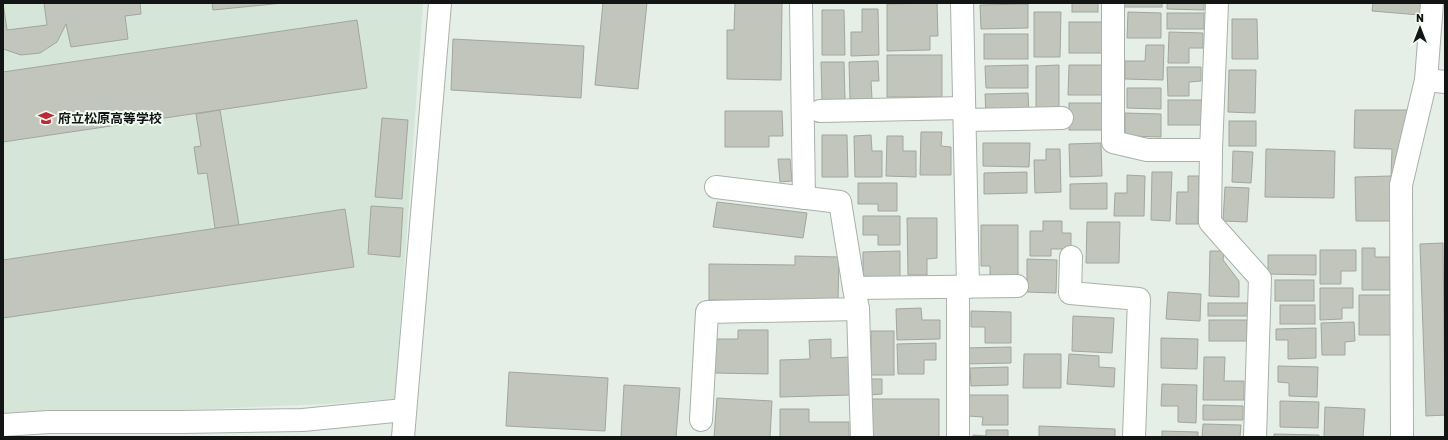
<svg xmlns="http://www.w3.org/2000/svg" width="1448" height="440" font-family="Rubik,'Noto Sans JP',sans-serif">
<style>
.built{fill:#d5e5d8}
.building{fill:#c1c5bb;stroke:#a2a69d}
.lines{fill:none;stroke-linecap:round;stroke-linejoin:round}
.minor-casing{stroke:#a8b1aa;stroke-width:24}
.minor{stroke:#fff;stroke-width:22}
.labels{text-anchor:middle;stroke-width:4;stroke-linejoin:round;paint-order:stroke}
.poi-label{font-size:13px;font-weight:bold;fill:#121513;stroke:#f2fbf4;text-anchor:start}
</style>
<rect width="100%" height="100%" fill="#e5eee7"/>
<polygon class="built" points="3,3 423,3 395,399 326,404 162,411 46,411 3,413"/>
<g class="building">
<polygon points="3,3 7,30 47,25 44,3 140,3 141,14 125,16 128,39 71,47 66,24 57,42 40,53 21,55 3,49"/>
<polygon points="212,3 283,3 213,10"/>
<polygon points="603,3 647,3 638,89 595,85"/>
<polygon points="735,3 782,3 781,80 727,79 727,30 734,30"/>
<polygon points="937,3 938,36 930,36 930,50 887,51 887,4"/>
<rect x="1072" y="3" width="26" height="9"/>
<rect x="1124" y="3" width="38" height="4"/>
<polygon points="1167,3 1204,3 1204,10 1167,9"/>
<polygon points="1373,3 1421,3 1420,15 1372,11"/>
<polygon points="1028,4 1028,28 981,29 980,5"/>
<polygon points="862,9 878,9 879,55 851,56 851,32 862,32"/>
<polygon points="822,10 844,10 845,55 822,55"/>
<polygon points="1034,12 1061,12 1060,57 1034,57"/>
<polygon points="1128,12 1161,13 1161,38 1127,38"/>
<rect x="1167" y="13" width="37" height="16"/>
<polygon points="1232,19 1257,19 1258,59 1232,59"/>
<polygon points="357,20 367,88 3,142 3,72"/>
<rect x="1069" y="22" width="35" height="31"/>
<polygon points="1169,32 1203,33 1203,48 1189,48 1189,63 1168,63"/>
<rect x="984" y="34" width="44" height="25"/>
<polygon points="453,39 584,46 581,98 451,90"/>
<polygon points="1146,45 1164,45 1163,80 1125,79 1125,61 1145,61"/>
<rect x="887" y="55" width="55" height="42"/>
<polygon points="878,61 879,81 871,81 872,99 850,99 849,62"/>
<polygon points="821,62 844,62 845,101 822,101"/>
<polygon points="1028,65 1028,88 986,88 985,66"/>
<polygon points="1059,65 1059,108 1036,108 1036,66"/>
<polygon points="1069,65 1104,65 1103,95 1068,95"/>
<polygon points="1167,67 1201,67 1201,81 1189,82 1189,96 1168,96"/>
<polygon points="1229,70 1256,70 1255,113 1228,112"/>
<polygon points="1127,88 1161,88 1161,109 1127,108"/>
<polygon points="1028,93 1029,115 986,116 985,94"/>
<rect x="1168" y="100" width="35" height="25"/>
<rect x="1069" y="103" width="34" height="27"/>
<polygon points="220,110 239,225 215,228 207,173 198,174 194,147 201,146 196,114"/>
<polygon points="1355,110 1411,110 1397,221 1356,221 1355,177 1391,176 1392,149 1354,148"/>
<polygon points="725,111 782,111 783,136 769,136 769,147 725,147"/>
<polygon points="1125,113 1161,114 1161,137 1125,136"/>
<polygon points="382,118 408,120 402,199 375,197"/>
<rect x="1229" y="121" width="27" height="25"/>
<polygon points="921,132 942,132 941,146 951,147 951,175 920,175"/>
<polygon points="822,135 847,135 848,177 822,177"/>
<polygon points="871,135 872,151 882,151 882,177 855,177 854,136"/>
<polygon points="887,136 903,136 903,151 916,151 916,177 886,176"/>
<polygon points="983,143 1030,143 1029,167 983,166"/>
<polygon points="1101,143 1102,176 1070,177 1069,144"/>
<polygon points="1046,149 1060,149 1061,192 1035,193 1034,160 1046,160"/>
<polygon points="1266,149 1335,151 1334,198 1265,197"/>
<polygon points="1233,151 1253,152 1251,183 1232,182"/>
<polygon points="778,159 790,159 792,181 780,182"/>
<polygon points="1027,172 1027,193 984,194 984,173"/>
<polygon points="1152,172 1172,172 1170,221 1151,220"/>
<polygon points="1127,175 1145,176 1144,216 1114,216 1115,193 1127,193"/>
<polygon points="1188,176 1199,176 1198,224 1176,224 1177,192 1188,192"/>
<polygon points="858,183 897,183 897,211 878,211 878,204 858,204"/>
<polygon points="1107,183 1107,209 1070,209 1070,184"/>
<polygon points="1225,187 1249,188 1247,222 1223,221"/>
<polygon points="717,202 807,213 803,238 713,227"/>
<polygon points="371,206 403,208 400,257 368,254"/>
<polygon points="345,209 354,267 3,318 3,260"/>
<polygon points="863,216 900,216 900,245 878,245 878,235 863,235"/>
<polygon points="907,218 937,218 937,258 927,259 927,275 908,275"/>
<polygon points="1043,221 1062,221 1062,233 1071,233 1071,249 1051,249 1051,256 1030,256 1030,231 1043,231"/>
<polygon points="1087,222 1120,222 1119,263 1086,263"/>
<polygon points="981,225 1018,225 1018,282 990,282 990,266 981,266"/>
<polygon points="1443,243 1445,415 1426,416 1420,244"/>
<polygon points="1362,248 1375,248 1375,257 1390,257 1390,290 1362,290"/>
<polygon points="1320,250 1356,250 1356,271 1341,271 1341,284 1320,284"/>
<polygon points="900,251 900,278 863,278 863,252"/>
<polygon points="1210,251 1224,251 1223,260 1239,281 1239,297 1209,296"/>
<polygon points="1268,255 1316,255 1316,275 1268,274"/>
<polygon points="795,256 839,257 838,302 709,300 709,264 795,265"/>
<polygon points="1027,259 1057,260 1056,293 1027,292"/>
<rect x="1275" y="280" width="39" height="21"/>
<polygon points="1320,288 1353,288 1353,308 1342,308 1342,319 1320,320"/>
<polygon points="1168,292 1201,294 1200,321 1166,319"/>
<polygon points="1359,295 1396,295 1397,335 1359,335"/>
<rect x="1208" y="303" width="41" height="13"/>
<rect x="1280" y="305" width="35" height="19"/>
<polygon points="921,308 922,320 940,320 940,339 897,340 896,309"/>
<polygon points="971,311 1011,312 1011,343 985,343 985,327 971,327"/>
<polygon points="1073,316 1114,318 1112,353 1072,351"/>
<rect x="1209" y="320" width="38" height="21"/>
<polygon points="1354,322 1355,341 1345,342 1345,355 1322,355 1321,323"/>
<polygon points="1316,328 1316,358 1288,359 1288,340 1276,340 1276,329"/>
<polygon points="738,330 768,330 768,374 715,373 715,339 738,339"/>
<rect x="871" y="331" width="23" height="44"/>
<polygon points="1161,338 1198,339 1197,369 1161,368"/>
<polygon points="831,339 831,358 849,357 850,395 780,397 780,360 810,359 809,340"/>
<polygon points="936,343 936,360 924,360 924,374 898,374 897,344"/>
<polygon points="1011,347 1011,363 965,364 964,348"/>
<polygon points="1024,354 1061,354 1061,388 1023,388"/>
<polygon points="1069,354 1099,356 1099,367 1115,368 1114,387 1067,384"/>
<polygon points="1204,357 1225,357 1224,381 1244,381 1244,400 1203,400"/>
<polygon points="1278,366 1318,367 1317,397 1289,396 1289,383 1278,382"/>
<polygon points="1008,367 1008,385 971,386 970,368"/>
<polygon points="509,372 608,378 605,431 506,426"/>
<polygon points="867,379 882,379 882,394 868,395"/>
<polygon points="1162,384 1197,385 1196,423 1178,422 1178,406 1161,406"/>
<polygon points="624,385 680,388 676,437 621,437"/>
<polygon points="968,395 1008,395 1008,425 982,425 983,417 968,416"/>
<polygon points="717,398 772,401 770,437 714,437"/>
<polygon points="870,399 939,399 939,437 871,437"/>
<polygon points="1280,401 1319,402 1318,428 1280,427"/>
<polygon points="1203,405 1243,406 1243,420 1203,420"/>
<polygon points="1325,407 1365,409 1363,437 1324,437"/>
<polygon points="780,409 809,409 809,422 849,422 849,437 780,437"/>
<polygon points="1203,424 1241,425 1240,437 1202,437"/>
<polygon points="1039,426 1115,429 1115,437 1039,437"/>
<polygon points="986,430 1008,430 1008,437 973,437 973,435 986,436"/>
<polygon points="1162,431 1198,432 1198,437 1162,437"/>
<polygon points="1274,434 1319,435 1319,437 1274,437"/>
</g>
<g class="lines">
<defs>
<g id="minor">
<polyline points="801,3 804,198"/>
<polyline points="962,3 968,287"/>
<polyline points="1113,3 1113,142 1147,150 1211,150"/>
<polyline points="1217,3 1211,150 1210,222 1260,278 1255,437"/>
<polyline points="1426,80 1445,82"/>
<polyline points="820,111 964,108"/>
<polyline points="965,120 1062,118"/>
<polyline points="716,187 840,202 854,288 1017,286"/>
<polyline points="1071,257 1070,293 1139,299 1134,437"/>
<polyline points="958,287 958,437"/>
<polyline points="858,309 862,437"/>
<polyline points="701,420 707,312 858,309 854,288"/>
<polyline points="3,425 49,422 182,422 303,420 404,410"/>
<polyline points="403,437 440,3"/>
<polyline points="1402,437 1401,185 1426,80 1432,3"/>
</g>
</defs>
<use href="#minor" class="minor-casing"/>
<use href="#minor" class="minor"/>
</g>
<defs>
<symbol id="school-bare" viewBox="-9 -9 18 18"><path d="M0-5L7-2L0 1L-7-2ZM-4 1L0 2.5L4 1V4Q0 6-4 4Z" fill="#bb2a35" stroke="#f2fbf4" stroke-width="2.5" paint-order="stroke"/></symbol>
</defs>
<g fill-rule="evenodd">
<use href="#school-bare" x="35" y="107" width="22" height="22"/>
</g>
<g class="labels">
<g class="poi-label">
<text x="58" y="123">府立松原高等学校</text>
</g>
</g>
<rect width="1448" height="440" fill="none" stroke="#121513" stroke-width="8"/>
<g transform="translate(1420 28)" stroke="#f2fbf4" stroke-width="3" paint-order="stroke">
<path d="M0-3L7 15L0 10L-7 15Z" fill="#121513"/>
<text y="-6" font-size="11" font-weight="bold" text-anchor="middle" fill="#121513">N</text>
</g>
</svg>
